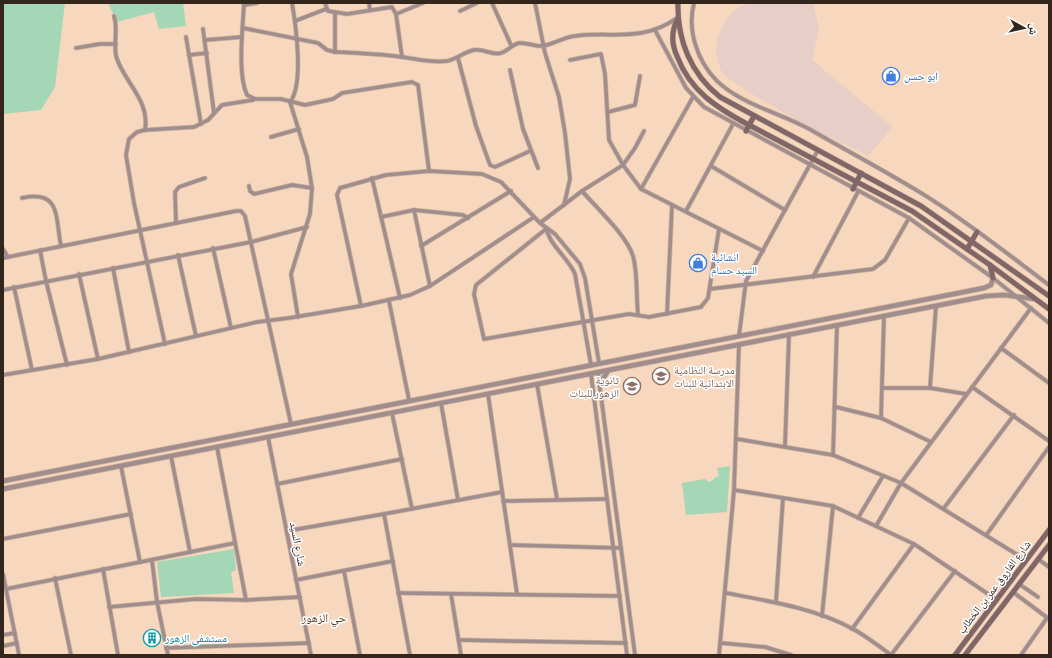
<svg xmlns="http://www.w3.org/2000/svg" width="1052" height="658" font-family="'PT Sans Narrow','Noto Naskh Arabic',sans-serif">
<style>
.commercial{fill:#e7cec7}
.green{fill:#a3d7b6}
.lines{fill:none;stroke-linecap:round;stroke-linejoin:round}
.minor-casing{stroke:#d0b59e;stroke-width:5}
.tertiary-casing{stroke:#d0b59e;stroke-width:6}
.secondary-casing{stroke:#d0b59e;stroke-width:6}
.minor{stroke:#a08d8d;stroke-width:3.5}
.tertiary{stroke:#a08d8d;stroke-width:4.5}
.secondary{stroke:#806666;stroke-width:5}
.labels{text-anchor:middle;stroke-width:3;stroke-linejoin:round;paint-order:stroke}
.shop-label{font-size:11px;fill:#366cbe;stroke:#fff;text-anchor:start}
.education-label{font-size:11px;fill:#785e54;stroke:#fff;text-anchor:start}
.street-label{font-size:11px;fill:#33271d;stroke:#fff}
.culture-label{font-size:11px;fill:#0d838f;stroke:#fff;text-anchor:start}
.neighbourhood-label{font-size:12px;fill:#573e28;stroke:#fff}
</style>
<rect width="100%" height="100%" fill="#f7d8be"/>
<polygon class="commercial" points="749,3 813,3 819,29 812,60 893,127 868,156 800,122 750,93 725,76 720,69 716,52 717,40 723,25 734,10"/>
<g class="green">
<polygon points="3,3 65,3 55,87 41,110 3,114"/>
<polygon points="108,3 183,3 186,26 159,29 154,12 117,22"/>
<polygon points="730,466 727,512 686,515 682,483 705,479 709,482 713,480 714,478 719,476 717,468"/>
<polygon points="234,549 236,570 231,572 234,593 161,597 157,562"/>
</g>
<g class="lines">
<defs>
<g id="minor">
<path d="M244,3C243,27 237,74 247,95L255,99H281L305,105L333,99L342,93L412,82L418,85L429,171"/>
<polyline points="325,3 328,11 347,14 392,7 396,14 402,57"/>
<polyline points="369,3 370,10"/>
<polyline points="492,3 511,45"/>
<polyline points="535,3 545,53 559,97 565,133 570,179 564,205"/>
<path d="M694,3C687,30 697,61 717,81C742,105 781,113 811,130C849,152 889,173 926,196C969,223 1009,255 1049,285"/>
<polyline points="244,5 257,3"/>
<polyline points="460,11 477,3"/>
<polyline points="396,14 423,3"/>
<path d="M114,16C119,31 112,46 117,59C126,84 150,101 145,130"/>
<polyline points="295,21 326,9"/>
<path d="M243,28L318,43L327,50L335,52C357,53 380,54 402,57C417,59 431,63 447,61C457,59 464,52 474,50C483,48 493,56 501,53C508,51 511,45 519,43C527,42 535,47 543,46C554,44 564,37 575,36C613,31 641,43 677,18"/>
<polyline points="203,29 214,113"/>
<polyline points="655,30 686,88 704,107 909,218 993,278 1049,323"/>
<polyline points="186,37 201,124"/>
<polyline points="205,40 242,37"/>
<polyline points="76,48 100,44 116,44"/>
<polyline points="335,52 335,13"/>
<polyline points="189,55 207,53"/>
<polyline points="458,58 476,126 490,165 495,167 530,151"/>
<polyline points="570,60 601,54 605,74 609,140 623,165 641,189 763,251"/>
<polyline points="510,70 523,129 538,168"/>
<polyline points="290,102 307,157 312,188 310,214 291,274 298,317"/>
<path d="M290,102C304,85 296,26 292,3"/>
<polyline points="608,112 635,105 640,76"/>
<polyline points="271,137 299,129"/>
<polyline points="711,166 785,210"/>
<polyline points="372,178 400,298"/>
<polyline points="249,186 250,191 254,194 292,185 312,188"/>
<polyline points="641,189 693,97"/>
<path d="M582,191C596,207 627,236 633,256C638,274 636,296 638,314"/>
<path d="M22,198C61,190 55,216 61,246"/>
<polyline points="414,210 430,286"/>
<polyline points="686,211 733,124"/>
<polyline points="381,217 414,210 463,215 468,218"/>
<polyline points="176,223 175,192 179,187 205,178"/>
<polyline points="540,223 582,191 623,165 635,148 644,131"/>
<polyline points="546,229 476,285 474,294 484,339 629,314 649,317 701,307 708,298 719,229"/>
<path d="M547,230C549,244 569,259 575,274L591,365"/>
<polyline points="421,246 511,191"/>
<polyline points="213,248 231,328"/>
<polyline points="3,249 8,257"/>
<polyline points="40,250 46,281 67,365"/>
<polyline points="178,255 196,336"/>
<polyline points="3,258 236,211 241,211 245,216 291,424"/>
<polyline points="113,268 129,352"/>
<polyline points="79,274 98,359"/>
<polyline points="813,277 858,192"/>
<polyline points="14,287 32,370"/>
<polyline points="710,289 873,269 885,260 909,218"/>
<polyline points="3,290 251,242 307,227"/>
<polyline points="389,301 409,400"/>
<polyline points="361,306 337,195 340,188 386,175 429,171 482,174 501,182 540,223 555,234 580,264 585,278 599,363"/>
<polyline points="667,314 672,205"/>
<polyline points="739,336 746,281 818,150"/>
<polyline points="165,344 134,203 126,155 129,139 137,132 145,130 194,127 208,120 222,105 253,100"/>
<polyline points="1001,348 1049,383"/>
<polyline points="598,373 635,655"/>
<polyline points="591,374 627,655"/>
<polyline points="3,375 98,359 257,322 289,318 361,306 410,295 430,286 534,217"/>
<polyline points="537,384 557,499"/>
<polyline points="972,387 1049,441"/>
<polyline points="882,388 930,388 966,394"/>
<polyline points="930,388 936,306"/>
<polyline points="488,394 517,594"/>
<polyline points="441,403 458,500"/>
<polyline points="836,407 881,418 931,442"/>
<polyline points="392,413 412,509"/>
<polyline points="881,418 884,316"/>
<polyline points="268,437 311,655"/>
<polyline points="737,439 833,455 901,483 1021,557 1024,560 1023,564"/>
<polyline points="785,446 789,334"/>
<polyline points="217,447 246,600"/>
<polyline points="833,455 837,325"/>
<polyline points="171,456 190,552"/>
<polyline points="121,466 140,562"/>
<polyline points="277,484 402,459"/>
<polyline points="734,490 833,506 914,544 997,600"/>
<polyline points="503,501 607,499"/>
<polyline points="944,508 1014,415"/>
<polyline points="384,514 502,492"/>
<polyline points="858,518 883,476"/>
<polyline points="876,526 901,483 1031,308"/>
<polyline points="287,531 384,514 410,655"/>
<polyline points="987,534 1049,447"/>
<polyline points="3,539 131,514"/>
<polyline points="510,545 621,548"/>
<polyline points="1038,559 1049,567"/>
<polyline points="152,560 157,602 168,655"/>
<polyline points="103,569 118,655"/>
<polyline points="344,571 360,655"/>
<polyline points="3,574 19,655"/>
<polyline points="55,578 71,655"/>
<polyline points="296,580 393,561"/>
<polyline points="1019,584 1038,597"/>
<polyline points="6,589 235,543"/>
<polyline points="1013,592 1049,619"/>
<polyline points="398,593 620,596"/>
<path d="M726,593C768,601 815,608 853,629C866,636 879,646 891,655"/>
<polyline points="451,594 461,655"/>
<polyline points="776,602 783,498"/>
<polyline points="109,607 196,599 246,600 300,597"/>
<polyline points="822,616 833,506"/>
<polyline points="852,629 914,544"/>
<polyline points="3,635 15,633"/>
<polyline points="459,640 626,643"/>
<polyline points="721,643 765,647 791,655"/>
<polyline points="3,646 17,643"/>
<polyline points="166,648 309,643"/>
<polyline points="719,655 734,490 739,344"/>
<polyline points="891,655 955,571"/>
<polyline points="1021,655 1047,618"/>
</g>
<g id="tertiary">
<polyline points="600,383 608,371"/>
<polyline points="3,481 984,288 991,285 993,278"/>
<polyline points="3,489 986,296 1004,295 1035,299"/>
</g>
<g id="secondary">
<path d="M678,3C677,40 691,74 720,97L921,206L1049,296"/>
<path d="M678,18C671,31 671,43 677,56C690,91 717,108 749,125L912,211L990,265L1049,309"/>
<polyline points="746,131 754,116"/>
<polyline points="853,189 861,173"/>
<polyline points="967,249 977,232"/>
<polyline points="990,265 993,278"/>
<polyline points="955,655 1049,530"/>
<polyline points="965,655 1049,545"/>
</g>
</defs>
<use href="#minor" class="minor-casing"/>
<use href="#tertiary" class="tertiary-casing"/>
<use href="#secondary" class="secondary-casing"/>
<use href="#minor" class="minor"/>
<use href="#tertiary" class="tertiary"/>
<use href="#secondary" class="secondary"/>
</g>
<defs>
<symbol id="shop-ring" viewBox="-11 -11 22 22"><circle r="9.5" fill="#fff" stroke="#3f7fe0" stroke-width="1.5"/><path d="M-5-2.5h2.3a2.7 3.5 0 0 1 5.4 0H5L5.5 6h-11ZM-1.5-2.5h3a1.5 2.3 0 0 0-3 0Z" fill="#3f7fe0"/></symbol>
<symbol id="school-ring" viewBox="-11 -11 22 22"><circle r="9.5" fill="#fff" stroke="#8d6e63" stroke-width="1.5"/><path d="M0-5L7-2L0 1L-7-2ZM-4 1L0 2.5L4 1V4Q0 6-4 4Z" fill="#8d6e63"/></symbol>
<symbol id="building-ring" viewBox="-11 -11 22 22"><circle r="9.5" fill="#fff" stroke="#0f9aa8" stroke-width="1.5"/><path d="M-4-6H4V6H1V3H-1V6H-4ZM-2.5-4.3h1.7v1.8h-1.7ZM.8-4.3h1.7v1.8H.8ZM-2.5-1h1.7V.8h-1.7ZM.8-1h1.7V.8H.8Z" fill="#0f9aa8"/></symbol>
</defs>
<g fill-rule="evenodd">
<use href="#shop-ring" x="881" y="66" width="20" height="20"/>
<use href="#shop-ring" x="688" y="253" width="20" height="20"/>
<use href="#school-ring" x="651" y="366" width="20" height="20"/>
<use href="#school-ring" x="622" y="376" width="20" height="20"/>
<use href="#building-ring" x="142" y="628" width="20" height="20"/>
</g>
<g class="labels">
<g class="shop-label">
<text x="904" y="80">ابو حسن</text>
<text x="711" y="261">انشائية<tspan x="711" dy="13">السيد حسام</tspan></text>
</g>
<g class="education-label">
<text x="674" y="374">مدرسة النظامية<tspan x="674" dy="13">الابتدائية للبنات</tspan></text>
<text x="619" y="384" text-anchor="end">ثانوية<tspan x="619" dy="13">الزهور للبنات</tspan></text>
</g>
<g class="street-label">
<text transform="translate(298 544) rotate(79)" y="4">شارع السيد</text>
<text transform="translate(994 587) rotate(-53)" y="4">شارع الفاروق عمر بن الخطاب</text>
</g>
<g class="culture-label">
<text x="165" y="642">مستشفى الزهور</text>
</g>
<g class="neighbourhood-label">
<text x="324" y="622">حي الزهور</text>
</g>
</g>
<rect width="1052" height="658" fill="none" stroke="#33271d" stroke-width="8"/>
<g transform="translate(1024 28) rotate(98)" stroke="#ffffff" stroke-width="3" paint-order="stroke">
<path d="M0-3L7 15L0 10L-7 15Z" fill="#33271d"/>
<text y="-6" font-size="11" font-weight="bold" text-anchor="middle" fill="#33271d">ش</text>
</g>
</svg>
